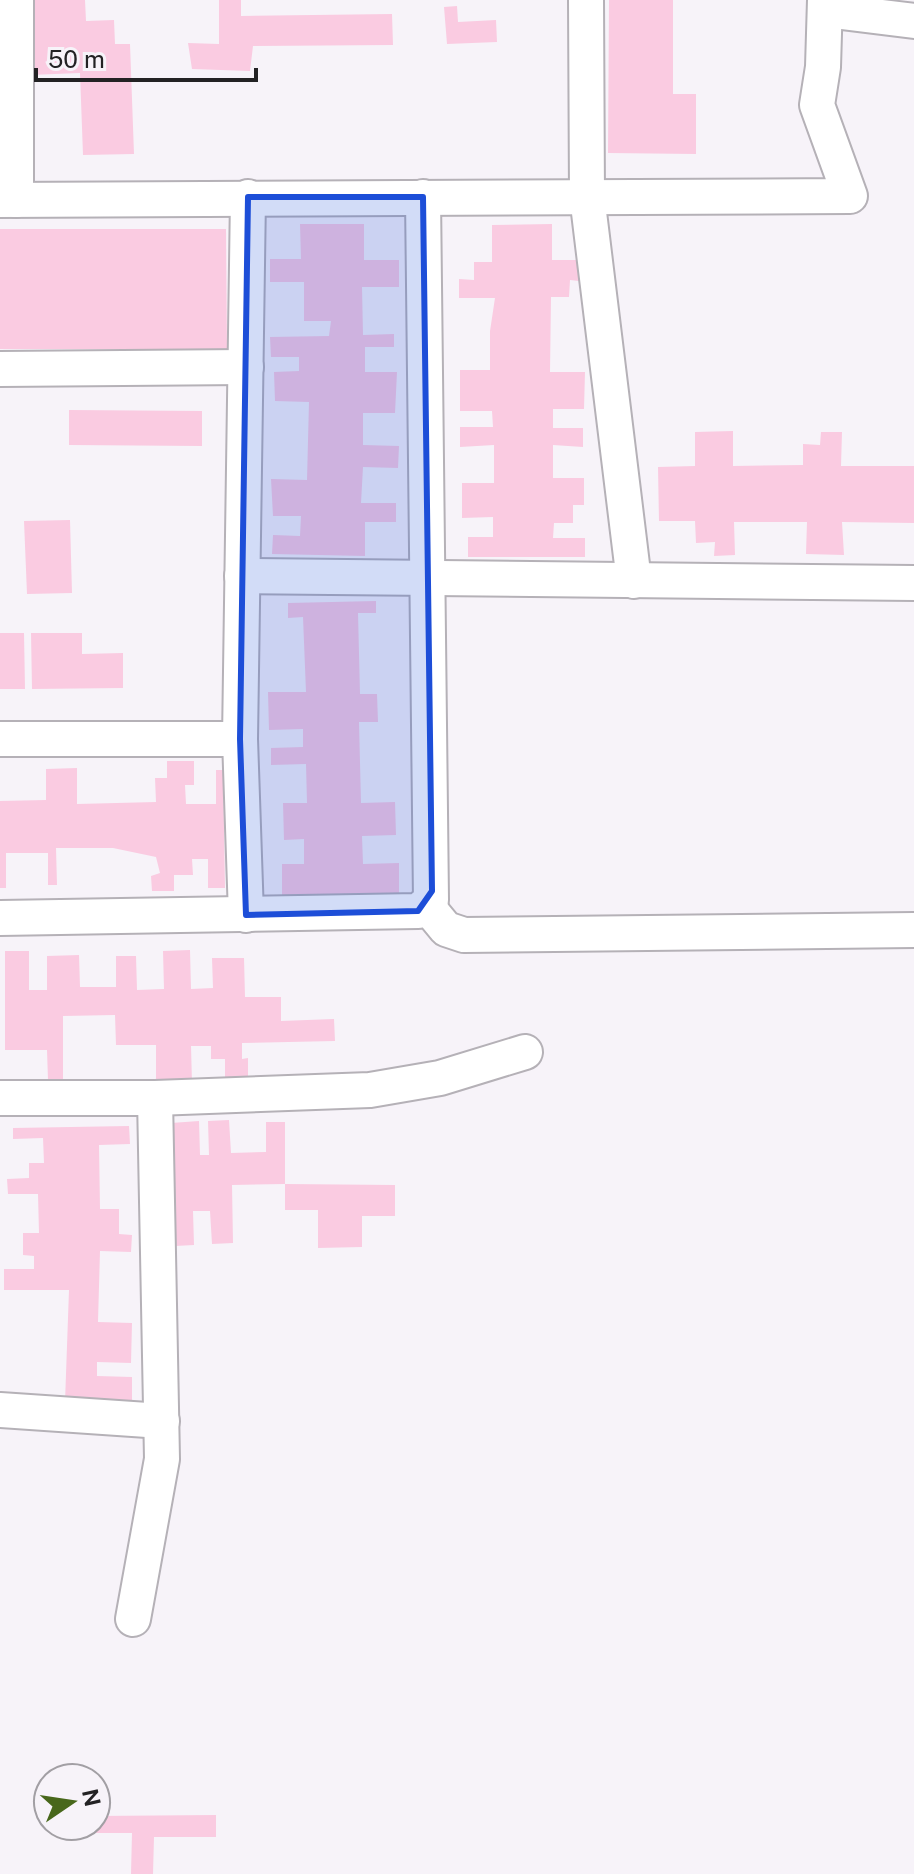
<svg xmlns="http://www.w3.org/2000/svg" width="914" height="1874" font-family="'Public Sans',sans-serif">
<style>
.building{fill:#facbe1}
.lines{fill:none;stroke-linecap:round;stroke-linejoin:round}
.minor-casing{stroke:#b5b1b7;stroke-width:38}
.minor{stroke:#fff;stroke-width:34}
.marked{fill:#1d4ed8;fill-opacity:0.2;stroke:#1d4ed8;stroke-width:6;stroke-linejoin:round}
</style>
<rect width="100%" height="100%" fill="#f7f3f9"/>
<g class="building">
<polygon points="3,0 85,0 86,21 114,20 115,44 130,44 134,154 83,155 80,73 5,76"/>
<polygon points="219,0 241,0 241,16 392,14 393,45 253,46 250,71 192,69 188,43 219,44"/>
<polygon points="609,0 673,0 673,94 696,94 696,154 608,153"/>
<polygon points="457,6 458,22 496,20 497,42 447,44 444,7"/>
<polygon points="300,224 364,224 364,260 399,260 399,287 362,287 363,335 394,334 394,347 365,347 365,372 397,372 395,413 363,413 363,445 399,446 398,468 363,467 361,503 396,503 396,522 365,522 365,556 272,554 273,535 300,536 301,516 273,516 271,479 307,480 309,402 275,401 274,372 299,371 299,357 271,357 270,337 329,336 331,321 304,321 304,282 270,282 270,259 301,259"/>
<polygon points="552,224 552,260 579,260 579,281 570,280 569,297 551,297 550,372 585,372 584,409 553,409 553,428 583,428 583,447 553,445 553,478 584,478 584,505 573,505 573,523 554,523 553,538 585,538 585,557 468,557 468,537 493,537 493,517 462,518 462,483 494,483 494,445 460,447 460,427 493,427 492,411 460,411 460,370 490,370 490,331 495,298 459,298 459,279 474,280 474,262 492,262 492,225"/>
<polygon points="0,229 226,229 227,349 0,349"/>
<polygon points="69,410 202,411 202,446 69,445"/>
<polygon points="733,431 733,466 803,465 803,444 820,445 821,432 842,432 841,466 914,466 914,523 842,522 844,555 806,554 807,522 734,522 735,555 714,556 715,542 696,543 695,521 659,521 658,467 695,466 695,432"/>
<polygon points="70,520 72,593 27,594 24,521"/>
<polygon points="376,601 376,613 358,613 360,694 377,694 378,722 359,722 361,803 395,802 396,835 362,836 363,864 399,863 399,894 282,896 282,864 304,864 304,839 284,840 283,803 307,803 306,764 271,765 271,748 303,747 303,729 269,730 268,692 306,692 303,617 288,618 288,603"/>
<polygon points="0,633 24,633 25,689 0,689"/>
<polygon points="31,633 82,633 82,654 123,653 123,688 32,689"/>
<polygon points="167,761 194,761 194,785 185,785 186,804 216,804 216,770 223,770 225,888 208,888 208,859 192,859 193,875 174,875 174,891 152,891 151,876 160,873 156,857 113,848 56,848 57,885 48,885 48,853 6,853 6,888 0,888 0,801 46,800 46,769 77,768 77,804 156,802 155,778 167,778"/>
<polygon points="190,950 191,989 213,988 212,958 244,958 245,997 281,997 281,1021 334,1019 335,1041 242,1043 242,1059 248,1058 248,1077 225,1078 225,1059 211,1059 211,1046 191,1046 192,1083 167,1083 156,1079 156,1045 116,1045 115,1015 63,1016 63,1080 48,1080 47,1050 5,1050 5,951 29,951 29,990 47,990 47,956 79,955 80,987 116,987 116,956 136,956 137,990 164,989 163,951"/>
<polygon points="229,1120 231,1153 266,1152 266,1122 285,1122 285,1184 395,1185 395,1216 362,1216 362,1247 318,1248 318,1210 285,1210 285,1184 232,1185 233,1243 212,1244 210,1211 193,1211 194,1245 175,1246 171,1123 199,1121 200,1155 209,1155 208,1121"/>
<polygon points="129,1126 130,1144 99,1145 100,1209 119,1209 119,1234 132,1235 131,1252 100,1251 98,1322 132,1323 131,1363 97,1362 97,1376 132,1377 132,1404 65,1402 69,1290 4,1290 4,1269 34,1269 34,1256 23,1255 23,1233 39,1233 38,1194 8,1194 7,1179 29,1178 29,1163 44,1163 43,1138 13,1139 13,1128"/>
<polygon points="216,1815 216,1837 154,1837 153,1874 131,1874 132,1833 95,1833 96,1816"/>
</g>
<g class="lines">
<defs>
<g id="minor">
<polyline points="586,0 587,196 634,581"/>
<polyline points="825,10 914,21"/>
<polyline points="0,200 850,196 817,105 823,67 825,0"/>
<polyline points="16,200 16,0"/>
<polyline points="0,369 246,367"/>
<polyline points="242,576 914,583"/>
<polyline points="0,739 240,739"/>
<polyline points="427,906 446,929 464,935 914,930"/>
<polyline points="246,915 240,739 248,197"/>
<polyline points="0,918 418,911 431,900 423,197"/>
<polyline points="0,1098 155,1098 370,1090 440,1078 525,1052"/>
<polyline points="0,1410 162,1421"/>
<polyline points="133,1619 162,1459 155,1098"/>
</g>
</defs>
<use href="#minor" class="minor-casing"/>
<use href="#minor" class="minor"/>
</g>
<path class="marked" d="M248,197H423L432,891L418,911L246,915L240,739Z"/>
<g transform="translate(72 1802) rotate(77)"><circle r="38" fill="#f7f3f9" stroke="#a29fa4" stroke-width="2"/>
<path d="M0-6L14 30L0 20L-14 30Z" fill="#48671b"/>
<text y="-12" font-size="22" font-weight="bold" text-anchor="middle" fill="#232224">N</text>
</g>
<path d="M36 68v12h220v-12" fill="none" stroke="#232224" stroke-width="4"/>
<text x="48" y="68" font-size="24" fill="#232224" stroke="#f7f3f9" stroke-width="6" paint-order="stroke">50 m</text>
</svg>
